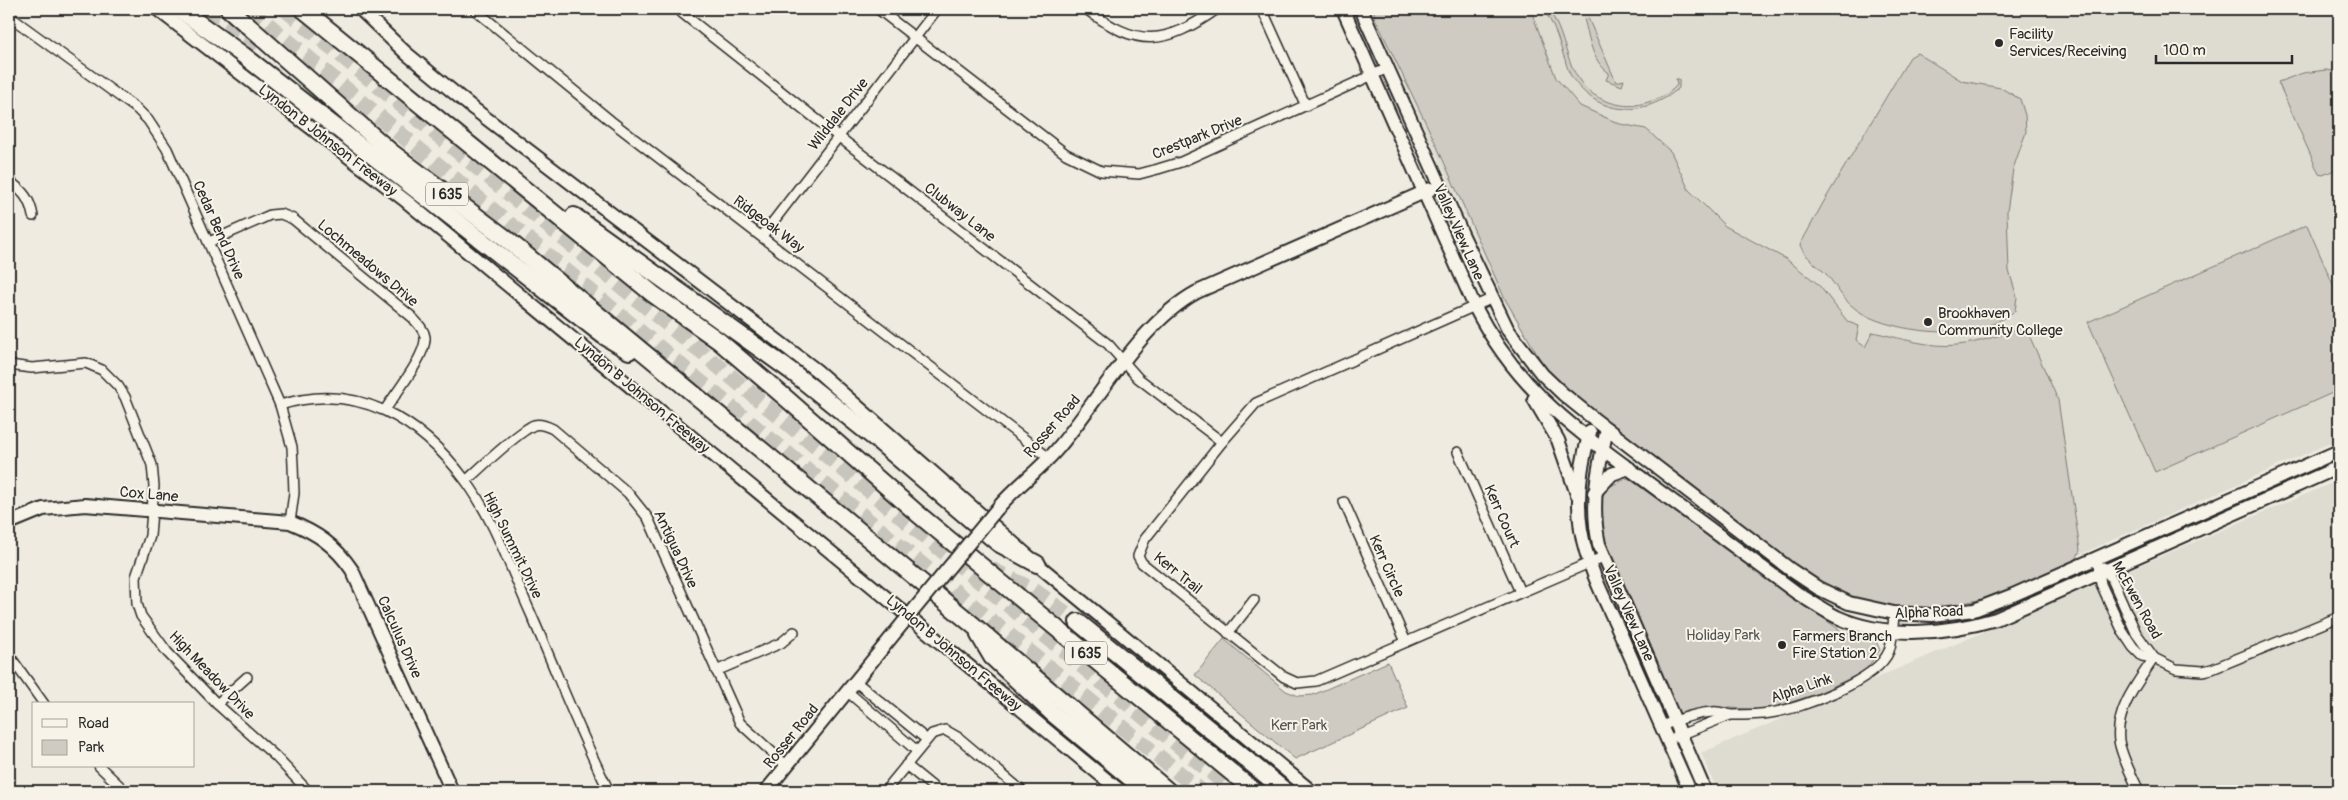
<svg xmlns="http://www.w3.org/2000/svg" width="2348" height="800" font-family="Pangolin,sans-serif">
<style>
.built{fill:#dedbd1}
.green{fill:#cfcbc2;stroke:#7d7b76}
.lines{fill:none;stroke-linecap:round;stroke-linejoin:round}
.highway-tunnel{stroke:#c8c5bc;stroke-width:16;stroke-dasharray:16 8;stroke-linecap:butt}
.street-casing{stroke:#2b2b2b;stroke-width:12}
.secondary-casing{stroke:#2b2b2b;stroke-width:16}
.highway-casing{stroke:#2b2b2b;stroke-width:20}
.street{stroke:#f7f3e8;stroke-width:9}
.secondary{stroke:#f7f3e8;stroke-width:12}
.highway{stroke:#f7f3e8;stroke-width:16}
.secondary-bridge-casing{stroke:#2b2b2b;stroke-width:16;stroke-linecap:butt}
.secondary-bridge{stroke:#f7f3e8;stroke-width:12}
.poi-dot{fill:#2b2b2b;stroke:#f7f3e8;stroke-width:2}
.labels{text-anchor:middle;stroke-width:4;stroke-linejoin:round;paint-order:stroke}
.shield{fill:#f7f3e8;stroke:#686764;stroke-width:1}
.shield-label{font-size:14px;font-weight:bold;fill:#2b2b2b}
.poi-label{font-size:15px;fill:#2b2b2b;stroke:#f7f3e8;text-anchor:start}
.street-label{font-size:15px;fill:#2b2b2b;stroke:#f7f3e8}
.park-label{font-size:15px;fill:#545351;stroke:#f7f3e8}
</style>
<rect width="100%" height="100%" fill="#efebe0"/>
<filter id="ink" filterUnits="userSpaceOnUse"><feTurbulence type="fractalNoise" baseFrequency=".02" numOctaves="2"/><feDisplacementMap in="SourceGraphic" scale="10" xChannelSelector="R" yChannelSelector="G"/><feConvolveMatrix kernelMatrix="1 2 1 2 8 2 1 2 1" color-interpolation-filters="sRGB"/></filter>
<g filter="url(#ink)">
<g class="built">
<polygon points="1370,9 2339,9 2339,439 1982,598 1733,513 1560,382 1530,344 1503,300"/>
<polygon points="2339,480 2339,791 1717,791 1701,753"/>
</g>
<g class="green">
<path d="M1374,9H1527L1533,16L1556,78L1580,106L1620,124L1646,129L1671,152L1689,190L1725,226L1786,259L1818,284L1848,322L1859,326L1856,340L1865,347L1873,332C1900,338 1930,348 1957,345C1978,343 2001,335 2021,328L2029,335L2058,400L2080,550L2076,560L1988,598L1924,611L1870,603L1817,582L1681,476L1597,415L1545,368L1504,297L1435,142L1374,16Z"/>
<path d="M1543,9H1548C1571,40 1563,84 1606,101C1615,104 1626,107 1636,105C1651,102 1667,97 1677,85L1676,79H1679V88C1644,118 1597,117 1571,76C1567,70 1566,61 1563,54C1558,38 1553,22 1543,9Z"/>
<path d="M1588,18L1616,82L1624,80L1622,86L1606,80L1609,73C1591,60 1590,39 1584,19Z"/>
<path d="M1917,53L1962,81L2001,88L2020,99L2025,115L2026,132L2013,169L2007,212L2009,271L2017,297L2015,311C2002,320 1989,327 1973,330C1941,336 1877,329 1852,306C1842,298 1836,286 1828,276C1819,266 1805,258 1800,245L1823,203L1910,57Z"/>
<polygon points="2326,70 2339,72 2339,168 2323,175 2319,174 2278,82 2303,73"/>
<polygon points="2307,225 2339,298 2339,390 2155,472 2088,322"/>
<polygon points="1628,478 1844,633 1875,639 1880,650 1865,671 1819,693 1766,710 1713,707 1678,716 1604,543 1599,516 1604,489"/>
<polygon points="1224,639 1286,691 1299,696 1313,695 1388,662 1408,708 1295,759 1195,675"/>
</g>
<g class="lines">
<g class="highway-tunnel">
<polyline points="206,9 266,48"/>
<polyline points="249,9 910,555 1201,791"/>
<polyline points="285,9 1234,791"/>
<polyline points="990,569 1033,590 1078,622"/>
</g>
<defs>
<g id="street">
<polyline points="474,9 611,121 1049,458"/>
<polyline points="677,9 830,130 1108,344 1138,378 1222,442"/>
<polyline points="878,9 1066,154 1101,171 1139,174 1158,169 1181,162 1388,68"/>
<path d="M1086,9C1138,48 1164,46 1217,9"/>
<polyline points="1262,9 1306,106"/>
<polyline points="9,16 137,109 148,120 167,149 280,405 292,447 293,465 294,493 290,522"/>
<path d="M9,181C23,191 30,199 33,216"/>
<polyline points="762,236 937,9"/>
<path d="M209,242L270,215L281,214L293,219L412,317C417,323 424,329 425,337C427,355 395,394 385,410"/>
<polyline points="1493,298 1256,403 1222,442 1145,539 1138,556 1142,563 1284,677 1297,683 1316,681 1603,557"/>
<polyline points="9,365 32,368 86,363 102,370 118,386 125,397 152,465 154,486 150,536 136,577 137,604 141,616 167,652 217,704 275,756 308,791"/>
<path d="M280,405C357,381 420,419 466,481C495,521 511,570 531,614C557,673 580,734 609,791"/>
<polyline points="1458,452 1520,592"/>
<path d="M466,481C479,469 519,431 534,425C540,423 547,426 553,429L628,493L648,518L740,723L787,766"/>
<polyline points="1344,502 1406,642"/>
<polyline points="2097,558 2101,584 2123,632 2133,647 2142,656 2154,658 2176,669 2203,671 2212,669 2339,617"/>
<polyline points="2103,567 2112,579 2136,633 2154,658"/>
<polyline points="1228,633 1254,600"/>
<polyline points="9,655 44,704"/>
<polyline points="716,671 781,643 794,632"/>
<polyline points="856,682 926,739"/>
<polyline points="848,692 917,751"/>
<polyline points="217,704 247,677"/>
<path d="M1661,726C1678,720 1695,713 1713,712C1719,711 1725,714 1732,715C1744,715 1758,715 1770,713C1800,709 1877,681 1889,651C1893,639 1893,625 1894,613"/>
<polyline points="1675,737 1730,715"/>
<polyline points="906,765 938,791"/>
<polyline points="99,766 125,791"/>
<polyline points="885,791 932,734 945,730 959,738 1022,791"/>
<path d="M2139,791C2132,776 2122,758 2119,741C2115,710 2138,682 2154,658"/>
</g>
<g id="secondary">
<polyline points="157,9 406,201 1120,791"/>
<polyline points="360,9 407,54 474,109 816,370 1037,564 1311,791"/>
<path d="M1343,9L1475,307C1519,393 1576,429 1651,485C1700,521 1748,557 1797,593C1810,601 1823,610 1837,617C1886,639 1945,634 1996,619L2339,467"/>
<polyline points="1361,9 1463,236 1508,330 1542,374 1563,394 1594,419 1791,570 1818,588 1849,603 1894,613 1932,615 1974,610 2013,595 2339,451"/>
<polyline points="1534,399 1558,440 1577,494"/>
<path d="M1607,429C1598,469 1590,504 1599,544L1705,791"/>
<path d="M1590,432C1581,463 1576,498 1581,530C1587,567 1607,603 1622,637C1645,689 1667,740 1690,791"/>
<polyline points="1594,493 1612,474 1629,468"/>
<path d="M997,509C1016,486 1041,469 1059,447C1101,397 1140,323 1197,292L1431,189"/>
<path d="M9,523L43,509L85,505L290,522C317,533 335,545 352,570L452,791"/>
<polyline points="766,791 903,623"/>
</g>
<g id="highway">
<polyline points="179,9 243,55 604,336 629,351"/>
<polyline points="229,9 391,152 504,237 973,625 1168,791"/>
<polyline points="303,9 653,294 719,341 787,399 918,514 1254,791"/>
<polyline points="574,216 791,371 877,440 998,543 1037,564"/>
<polyline points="1078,622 1285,791"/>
<polyline points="979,635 992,657 1051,712 1146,791"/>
</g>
</defs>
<use href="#street" class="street-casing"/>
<use href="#secondary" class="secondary-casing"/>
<use href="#highway" class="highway-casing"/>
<use href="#street" class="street"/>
<use href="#secondary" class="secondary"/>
<use href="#highway" class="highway"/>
<defs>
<polyline id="secondary-bridge" points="903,623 997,509"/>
</defs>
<use href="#secondary-bridge" class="secondary-bridge-casing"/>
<use href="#secondary-bridge" class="secondary-bridge"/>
</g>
</g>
<g class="poi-dot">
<circle cx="1999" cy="43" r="5"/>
<circle cx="1928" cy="322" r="5"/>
<circle cx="1782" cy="645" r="5"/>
</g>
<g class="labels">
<g class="shield">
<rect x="426" y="182.5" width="42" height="23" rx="4"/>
<rect x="1065" y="641.5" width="42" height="23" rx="4"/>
</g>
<g class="shield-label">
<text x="447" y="199">I 635</text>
<text x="1086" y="658">I 635</text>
</g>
<g class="poi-label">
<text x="2009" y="39">Facility<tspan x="2009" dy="17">Services/Receiving</tspan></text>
<text x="1938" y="318">Brookhaven<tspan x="1938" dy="17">Community College</tspan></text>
<text x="1792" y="641">Farmers Branch<tspan x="1792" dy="17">Fire Station 2</tspan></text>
</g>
<g class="street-label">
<text transform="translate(838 114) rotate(-52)" y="5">Wilddale Drive</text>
<text transform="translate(1197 137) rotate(-22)" y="5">Crestpark Drive</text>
<text transform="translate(328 140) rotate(38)" y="5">Lyndon B Johnson Freeway</text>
<text transform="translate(960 212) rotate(38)" y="5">Clubway Lane</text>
<text transform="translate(769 224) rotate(37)" y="5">Ridgeoak Way</text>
<text transform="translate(219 230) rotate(66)" y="5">Cedar Bend Drive</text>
<text transform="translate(1459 232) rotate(66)" y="5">Valley View Lane</text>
<text transform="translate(368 263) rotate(40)" y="5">Lochmeadows Drive</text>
<text transform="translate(642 395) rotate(40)" y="5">Lyndon B Johnson Freeway</text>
<text transform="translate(1052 426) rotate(-49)" y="5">Rosser Road</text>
<text transform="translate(149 494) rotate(5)" y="5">Cox Lane</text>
<text transform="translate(1502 516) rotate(66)" y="5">Kerr Court</text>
<text transform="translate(513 545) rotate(64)" y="5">High Summit Drive</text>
<text transform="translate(676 549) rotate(65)" y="5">Antigua Drive</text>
<text transform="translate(1387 566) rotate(66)" y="5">Kerr Circle</text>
<text transform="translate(1178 573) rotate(39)" y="5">Kerr Trail</text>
<text transform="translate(2137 600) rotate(61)" y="5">McEwen Road</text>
<text transform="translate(1929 612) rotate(-2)" y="5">Alpha Road</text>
<text transform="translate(1629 613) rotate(66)" y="5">Valley View Lane</text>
<text transform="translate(400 637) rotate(66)" y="5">Calculus Drive</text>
<text transform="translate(954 653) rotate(40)" y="5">Lyndon B Johnson Freeway</text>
<text transform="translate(212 675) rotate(46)" y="5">High Meadow Drive</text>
<text transform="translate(1801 688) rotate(-19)" y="5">Alpha Link</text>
<text transform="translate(791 736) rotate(-51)" y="5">Rosser Road</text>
</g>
<g class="park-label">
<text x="1723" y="640">Holiday Park</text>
<text x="1299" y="730">Kerr Park</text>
</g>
</g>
<rect width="2348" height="800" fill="none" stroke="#f7f3e8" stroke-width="30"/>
<rect x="15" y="15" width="2318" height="770" fill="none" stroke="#2b2b2b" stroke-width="2" filter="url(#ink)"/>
<rect x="32" y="702" width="162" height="65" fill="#f7f3e8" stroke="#a5a39c"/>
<rect x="42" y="719" width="25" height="8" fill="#f7f3e8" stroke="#a5a39c"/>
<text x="78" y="728" font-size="15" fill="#2b2b2b">Road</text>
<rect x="42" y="740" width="25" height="15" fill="#cfcbc2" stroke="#a5a39c"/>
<text x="78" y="752" font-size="15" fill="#2b2b2b">Park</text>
<path d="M2156 55v8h136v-8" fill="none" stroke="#2b2b2b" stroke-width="2.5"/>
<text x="2163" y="55" font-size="15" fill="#2b2b2b" stroke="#f7f3e8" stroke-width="4" paint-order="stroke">100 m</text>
</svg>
